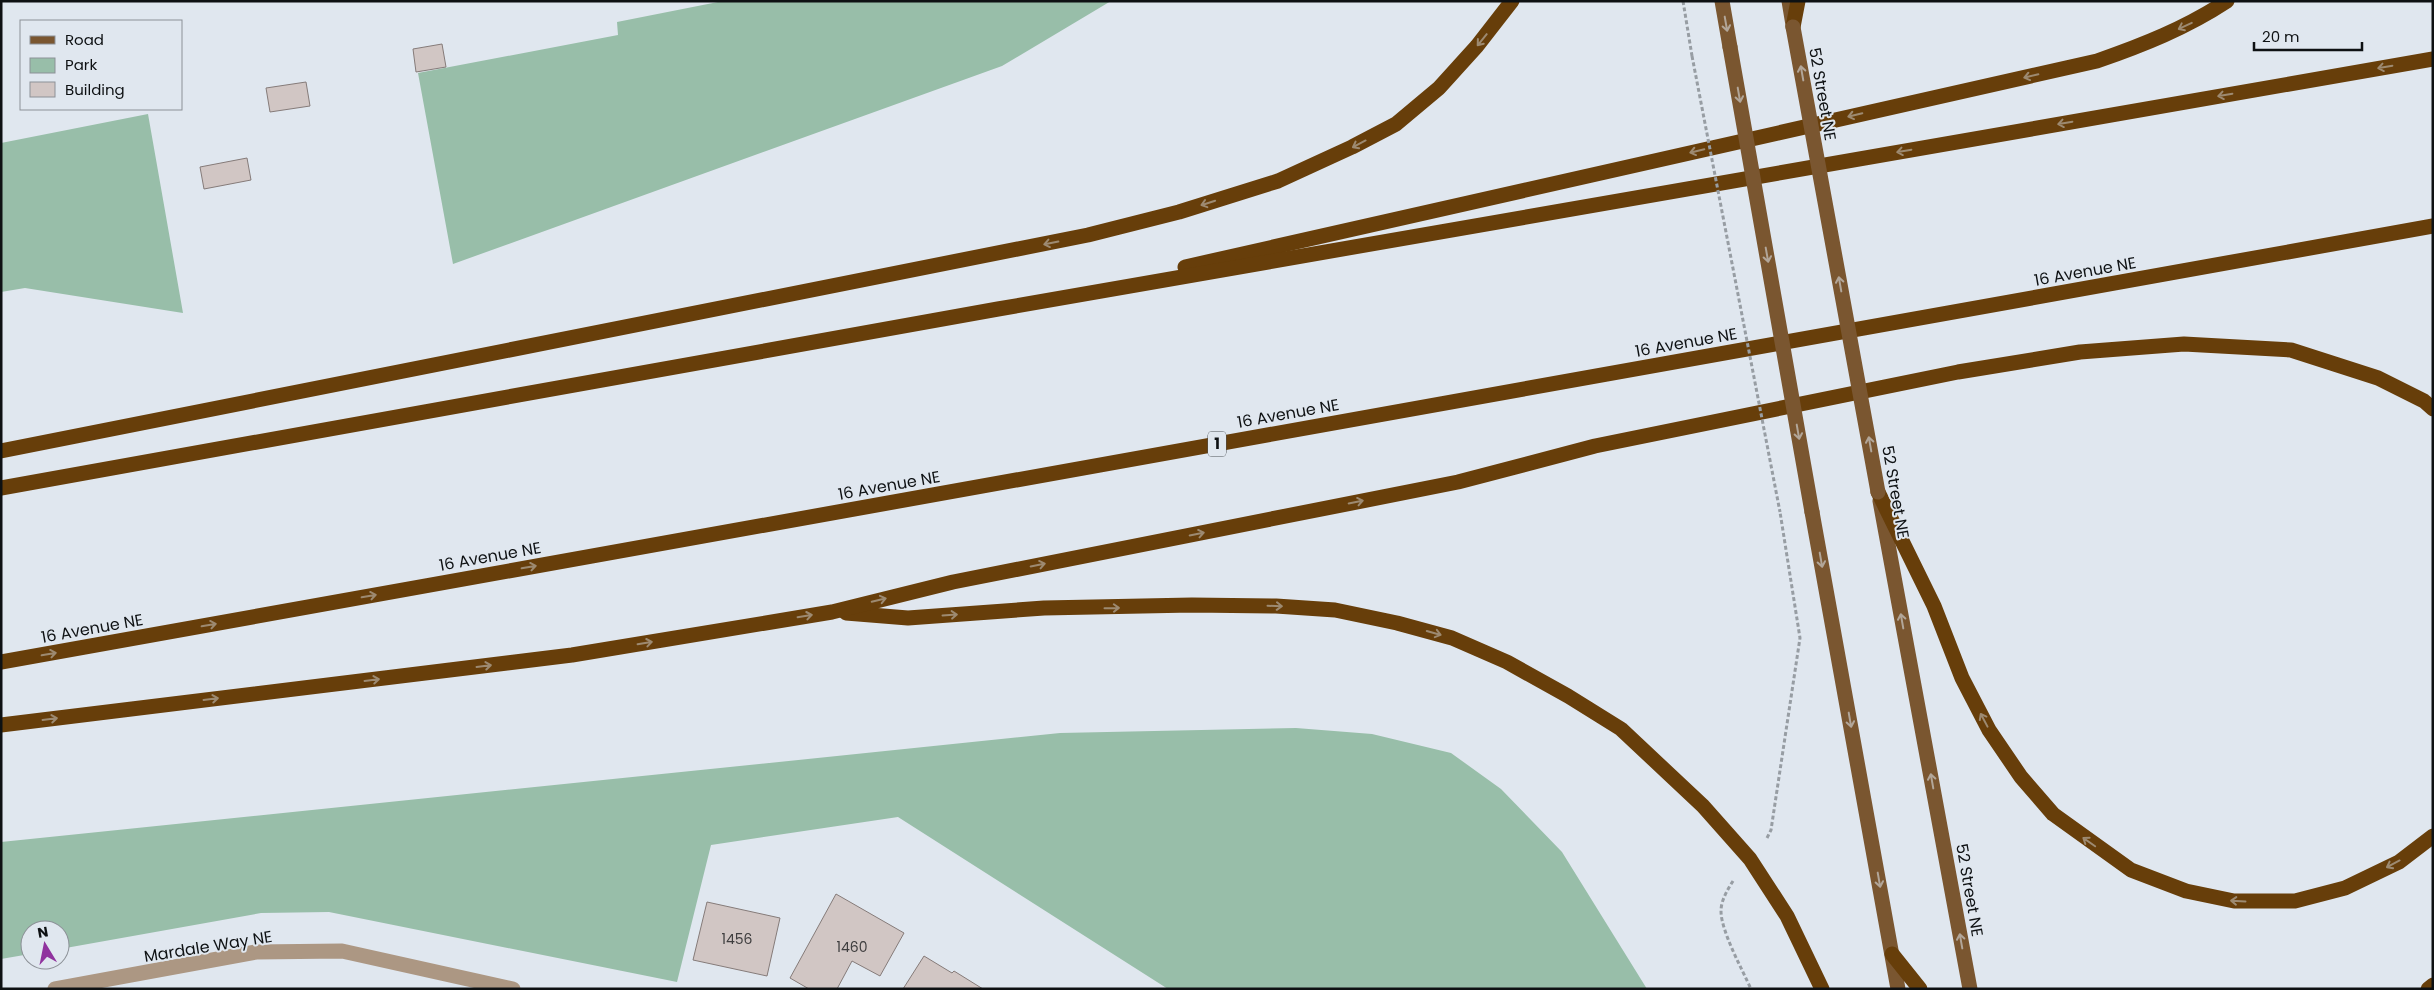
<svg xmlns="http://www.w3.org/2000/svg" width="2434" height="990" font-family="Poppins,sans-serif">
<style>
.green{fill:#98bea9}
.building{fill:#d1c6c4;stroke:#857b79}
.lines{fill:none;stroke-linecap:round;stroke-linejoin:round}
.path{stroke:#979da3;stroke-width:3;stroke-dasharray:4 2.5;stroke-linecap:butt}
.minor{stroke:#ac9783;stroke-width:15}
.major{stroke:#7a5630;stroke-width:15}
.highway{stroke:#673e0a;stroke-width:15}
.path-bridge{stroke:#979da3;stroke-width:3;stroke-dasharray:4 2.5;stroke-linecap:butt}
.major-bridge{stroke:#7a5630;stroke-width:15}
.oneway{stroke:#b2a699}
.oneway2{stroke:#9d8a71}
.labels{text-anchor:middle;stroke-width:4;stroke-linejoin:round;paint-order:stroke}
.number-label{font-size:14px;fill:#3f3e3f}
.shield{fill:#e0e7ef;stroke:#4d5155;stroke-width:1}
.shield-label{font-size:15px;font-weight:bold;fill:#0e1113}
.street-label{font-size:16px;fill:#0e1113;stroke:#e0e7ef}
</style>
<rect width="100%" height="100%" fill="#e0e7ef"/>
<g class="green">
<polygon points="723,1 1111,1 1002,66 453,264 418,73 618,35 617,22"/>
<polygon points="148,114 183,313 25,288 1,292 1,143"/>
<polygon points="1296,728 1372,734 1451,753 1501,789 1562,852 1647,989 1168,989 898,817 711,845 677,982 329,912 261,913 60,949 60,930 30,930 30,954 1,959 1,842 1060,733"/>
</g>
<g class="building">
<polygon points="442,44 446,67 416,72 413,49"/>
<polygon points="306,82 310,106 270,112 266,88"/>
<polygon points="247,158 251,180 204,189 200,167"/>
<polygon points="836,894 904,933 880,976 852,961 837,989 809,989 790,978"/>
<polygon points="707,902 780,918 767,976 693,960"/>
<polygon points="924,956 952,973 954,971 983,989 903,989"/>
</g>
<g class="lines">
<g class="path">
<polyline points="1683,1 1692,56"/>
<polyline points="1767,838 1771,830 1800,638 1780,512"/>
<path d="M1733,881C1728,889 1721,900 1721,911C1721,931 1742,969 1751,989"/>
</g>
<polyline class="minor" points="55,989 256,952 342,951 513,989"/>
<g class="major">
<polyline points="1722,1 1730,47"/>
<polyline points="1789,1 1793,25"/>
<polyline points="1880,501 1970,989"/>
<polyline points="1812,512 1898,989"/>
</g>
<g class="highway">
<polyline points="1793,27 1798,1"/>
<path d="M1185,267L2097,61C2143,45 2186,28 2227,1"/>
<polyline points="1,451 1088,235 1179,212 1278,181 1352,147 1396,124 1439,88 1477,46 1512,1"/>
<polyline points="1,488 998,309 2433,59"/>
<polyline points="1878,492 1934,606 1962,678 1989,730 2021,777 2053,814 2131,870 2186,891 2234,901 2295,901 2345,888 2399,862 2433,836"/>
<polyline points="846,613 908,618 1044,608 1192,605 1276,606 1335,610 1397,623 1452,638 1507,662 1568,696 1621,729 1703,806 1750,859 1787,916 1822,989"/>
<polyline points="1,662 2433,226"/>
<polyline points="1,725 572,655 832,612 953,582 1458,482 1595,446 1958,372 2080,352 2184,344 2291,350 2378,378 2424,401 2433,409"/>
<polyline points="1892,954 1920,989"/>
<polyline points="2428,989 2433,985"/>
</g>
<polyline class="path-bridge" points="1692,56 1780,512"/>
<g class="major-bridge">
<polyline points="1793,27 1878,492"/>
<polyline points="1730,47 1812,512"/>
</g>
</g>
<defs><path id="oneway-shaft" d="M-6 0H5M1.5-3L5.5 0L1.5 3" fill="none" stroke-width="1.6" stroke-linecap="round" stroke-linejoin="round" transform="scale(1.25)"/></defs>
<g class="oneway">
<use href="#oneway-shaft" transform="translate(1726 24) rotate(80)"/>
<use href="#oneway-shaft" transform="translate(1802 73) rotate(-100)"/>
<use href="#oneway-shaft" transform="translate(1739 95) rotate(80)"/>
<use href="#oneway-shaft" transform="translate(1767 255) rotate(80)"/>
<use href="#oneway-shaft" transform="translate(1840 284) rotate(-100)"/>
<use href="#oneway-shaft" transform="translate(1798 432) rotate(80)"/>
<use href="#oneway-shaft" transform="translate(1870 444) rotate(-100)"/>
<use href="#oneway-shaft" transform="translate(1821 560) rotate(80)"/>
<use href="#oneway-shaft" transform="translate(1902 621) rotate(-100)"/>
<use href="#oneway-shaft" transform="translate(1850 720) rotate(80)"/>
<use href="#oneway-shaft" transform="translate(1932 781) rotate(-100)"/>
<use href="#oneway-shaft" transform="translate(1879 880) rotate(80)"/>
<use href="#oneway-shaft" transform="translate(1961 941) rotate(-100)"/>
</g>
<g class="oneway2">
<use href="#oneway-shaft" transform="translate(2185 26) rotate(155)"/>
<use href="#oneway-shaft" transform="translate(1482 40) rotate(129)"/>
<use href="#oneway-shaft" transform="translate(2385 67) rotate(170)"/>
<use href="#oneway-shaft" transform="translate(2031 76) rotate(167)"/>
<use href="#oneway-shaft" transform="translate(2225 95) rotate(170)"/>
<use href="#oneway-shaft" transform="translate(1855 115) rotate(167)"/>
<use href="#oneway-shaft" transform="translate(2065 123) rotate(170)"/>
<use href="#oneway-shaft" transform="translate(1359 144) rotate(152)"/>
<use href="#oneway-shaft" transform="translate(1697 151) rotate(167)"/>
<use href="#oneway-shaft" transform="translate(1904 151) rotate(170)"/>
<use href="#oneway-shaft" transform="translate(1208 203) rotate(162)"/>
<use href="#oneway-shaft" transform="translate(1051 243) rotate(169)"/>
<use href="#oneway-shaft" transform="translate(1356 502) rotate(-11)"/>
<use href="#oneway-shaft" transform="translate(1197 534) rotate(-11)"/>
<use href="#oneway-shaft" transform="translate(1038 565) rotate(-11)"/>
<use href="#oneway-shaft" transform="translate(529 567) rotate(-10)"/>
<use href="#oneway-shaft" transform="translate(369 596) rotate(-10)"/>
<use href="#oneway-shaft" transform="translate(879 600) rotate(-14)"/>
<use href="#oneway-shaft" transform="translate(1275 606) rotate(2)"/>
<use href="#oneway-shaft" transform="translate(1112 608) rotate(-1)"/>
<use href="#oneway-shaft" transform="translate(950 615) rotate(-4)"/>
<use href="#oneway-shaft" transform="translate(805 616) rotate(-9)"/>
<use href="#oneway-shaft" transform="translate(209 625) rotate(-10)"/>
<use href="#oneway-shaft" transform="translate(1434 633) rotate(16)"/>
<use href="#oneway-shaft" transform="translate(645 643) rotate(-9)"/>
<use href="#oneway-shaft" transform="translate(49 654) rotate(-10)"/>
<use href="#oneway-shaft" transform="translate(484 666) rotate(-7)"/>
<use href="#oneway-shaft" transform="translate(372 680) rotate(-7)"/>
<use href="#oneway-shaft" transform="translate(211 699) rotate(-7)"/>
<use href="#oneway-shaft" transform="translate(50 719) rotate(-7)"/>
<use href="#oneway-shaft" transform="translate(1984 720) rotate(-118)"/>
<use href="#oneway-shaft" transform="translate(2089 842) rotate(-145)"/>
<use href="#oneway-shaft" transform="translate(2393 864) rotate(152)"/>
<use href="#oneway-shaft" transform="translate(2238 901) rotate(-177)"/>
</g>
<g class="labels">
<g class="number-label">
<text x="737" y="944">1456</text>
<text x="852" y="952">1460</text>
</g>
<rect class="shield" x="1208" y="431.5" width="18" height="25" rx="4"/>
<g class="shield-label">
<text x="1217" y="449">1</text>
</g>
<g class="street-label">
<text transform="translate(1823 94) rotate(80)" y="6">52 Street NE</text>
<text transform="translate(2085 271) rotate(-10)" y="6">16 Avenue NE</text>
<text transform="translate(1686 342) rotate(-10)" y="6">16 Avenue NE</text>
<text transform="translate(1288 413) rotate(-10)" y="6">16 Avenue NE</text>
<text transform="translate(889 485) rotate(-10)" y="6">16 Avenue NE</text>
<text transform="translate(1896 492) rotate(80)" y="6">52 Street NE</text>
<text transform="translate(490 556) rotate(-10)" y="6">16 Avenue NE</text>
<text transform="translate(92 628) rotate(-10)" y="6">16 Avenue NE</text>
<text transform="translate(1970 890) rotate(80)" y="6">52 Street NE</text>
<text transform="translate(208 946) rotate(-9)" y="6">Mardale Way NE</text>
</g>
</g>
<rect width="2434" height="990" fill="none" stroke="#0e1113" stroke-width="5"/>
<rect x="20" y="20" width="162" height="90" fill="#e0e7ef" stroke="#8c9197"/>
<rect x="30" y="36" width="25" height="8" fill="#7a5630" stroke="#8c9197"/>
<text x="65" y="45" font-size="15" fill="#0e1113">Road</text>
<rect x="30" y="58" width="25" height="15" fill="#98bea9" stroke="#8c9197"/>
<text x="65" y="70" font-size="15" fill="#0e1113">Park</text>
<rect x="30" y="82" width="25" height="15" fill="#d1c6c4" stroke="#8c9197"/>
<text x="65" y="95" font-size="15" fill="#0e1113">Building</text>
<g transform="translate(45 945) rotate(350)"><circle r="24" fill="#e0e7ef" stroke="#8c9197"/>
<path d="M0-4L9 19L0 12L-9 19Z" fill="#90339e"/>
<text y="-8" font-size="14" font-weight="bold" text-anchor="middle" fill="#0e1113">N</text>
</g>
<path d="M2254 42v8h108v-8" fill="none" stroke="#0e1113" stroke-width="2.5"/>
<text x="2262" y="42" font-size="15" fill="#0e1113" stroke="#e0e7ef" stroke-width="4" paint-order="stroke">20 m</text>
</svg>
